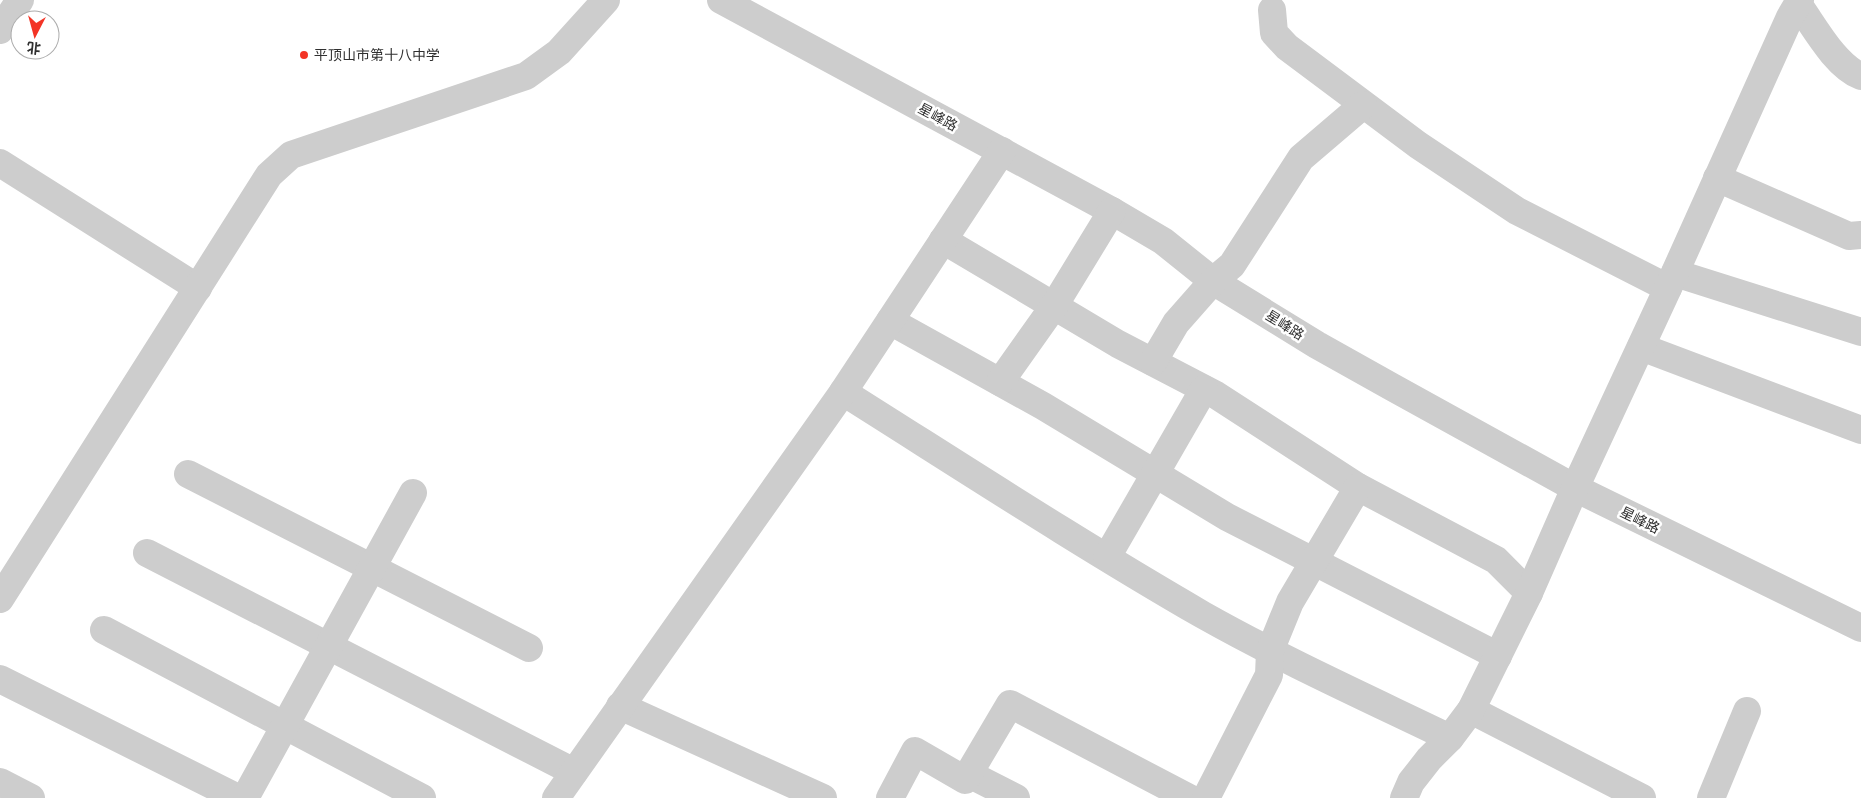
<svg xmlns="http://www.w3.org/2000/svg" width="1861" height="798" font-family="Rubik,'Noto Sans SC',sans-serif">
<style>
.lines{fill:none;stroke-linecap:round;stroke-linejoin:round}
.minor{stroke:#cdcdcd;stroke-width:28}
.poi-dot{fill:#f33426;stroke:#fff;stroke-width:2}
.labels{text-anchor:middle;stroke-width:5;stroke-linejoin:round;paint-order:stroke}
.poi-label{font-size:14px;fill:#303030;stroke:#fff;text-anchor:start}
.street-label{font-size:14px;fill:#303030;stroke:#fff}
</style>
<rect width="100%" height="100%" fill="#fff"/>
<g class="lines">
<g class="minor">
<polyline points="721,0 1112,211 1163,241 1213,281 1317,345 1392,387 1575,488 1861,628"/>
<path d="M1798,4C1814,26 1835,66 1861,76"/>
<polyline points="1272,10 1274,33 1287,47 1418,145 1517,211 1668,288"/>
<polyline points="0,30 20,0"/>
<polyline points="0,163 198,288"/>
<polyline points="1717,178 1849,236 1861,235"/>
<polyline points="943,240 1118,344 1216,395 1358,487 1496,560 1529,593"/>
<polyline points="1675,273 1861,332"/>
<polyline points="890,321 1043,406 1227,517 1498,656"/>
<polyline points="1641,347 1861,430"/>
<polyline points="1153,362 1176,323 1213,281 1232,265 1301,158 1363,105"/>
<polyline points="1000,382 1054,306 1112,211"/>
<path d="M843,392C962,467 1080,544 1203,615C1283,660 1367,698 1450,738"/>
<polyline points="188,474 529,648"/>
<polyline points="147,553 574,772"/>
<polyline points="1107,557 1204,389"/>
<polyline points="0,599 269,175 291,155 526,76 559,52 606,0"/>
<polyline points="104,630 422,798"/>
<polyline points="0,679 238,798"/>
<polyline points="620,706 823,798"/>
<polyline points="1471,710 1642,798"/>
<polyline points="969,774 1016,798"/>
<polyline points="0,782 31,798"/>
<polyline points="245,798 413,493"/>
<polyline points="556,798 843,392 1002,151"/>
<polyline points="890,798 915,751 965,780 1010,704 1189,798"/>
<polyline points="1206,798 1269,675 1270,651 1290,602 1358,487"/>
<polyline points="1404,798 1411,782 1429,759 1450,738 1471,710 1529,593 1575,488 1668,288 1790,17 1800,0"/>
<polyline points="1711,798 1747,711"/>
</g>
</g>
<circle class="poi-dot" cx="304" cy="55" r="5"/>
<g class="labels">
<g class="poi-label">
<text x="314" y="60">平顶山市第十八中学</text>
</g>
<g class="street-label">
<text transform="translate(938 117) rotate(28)" y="5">星峰路</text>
<text transform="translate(1285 325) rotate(32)" y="5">星峰路</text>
<text transform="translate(1640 520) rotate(26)" y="5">星峰路</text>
</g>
</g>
<g transform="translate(35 35) rotate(186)"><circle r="24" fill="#ffffff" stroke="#acacac"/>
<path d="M0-4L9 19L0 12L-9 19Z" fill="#f33426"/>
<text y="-8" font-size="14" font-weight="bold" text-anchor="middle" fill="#303030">北</text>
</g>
</svg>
